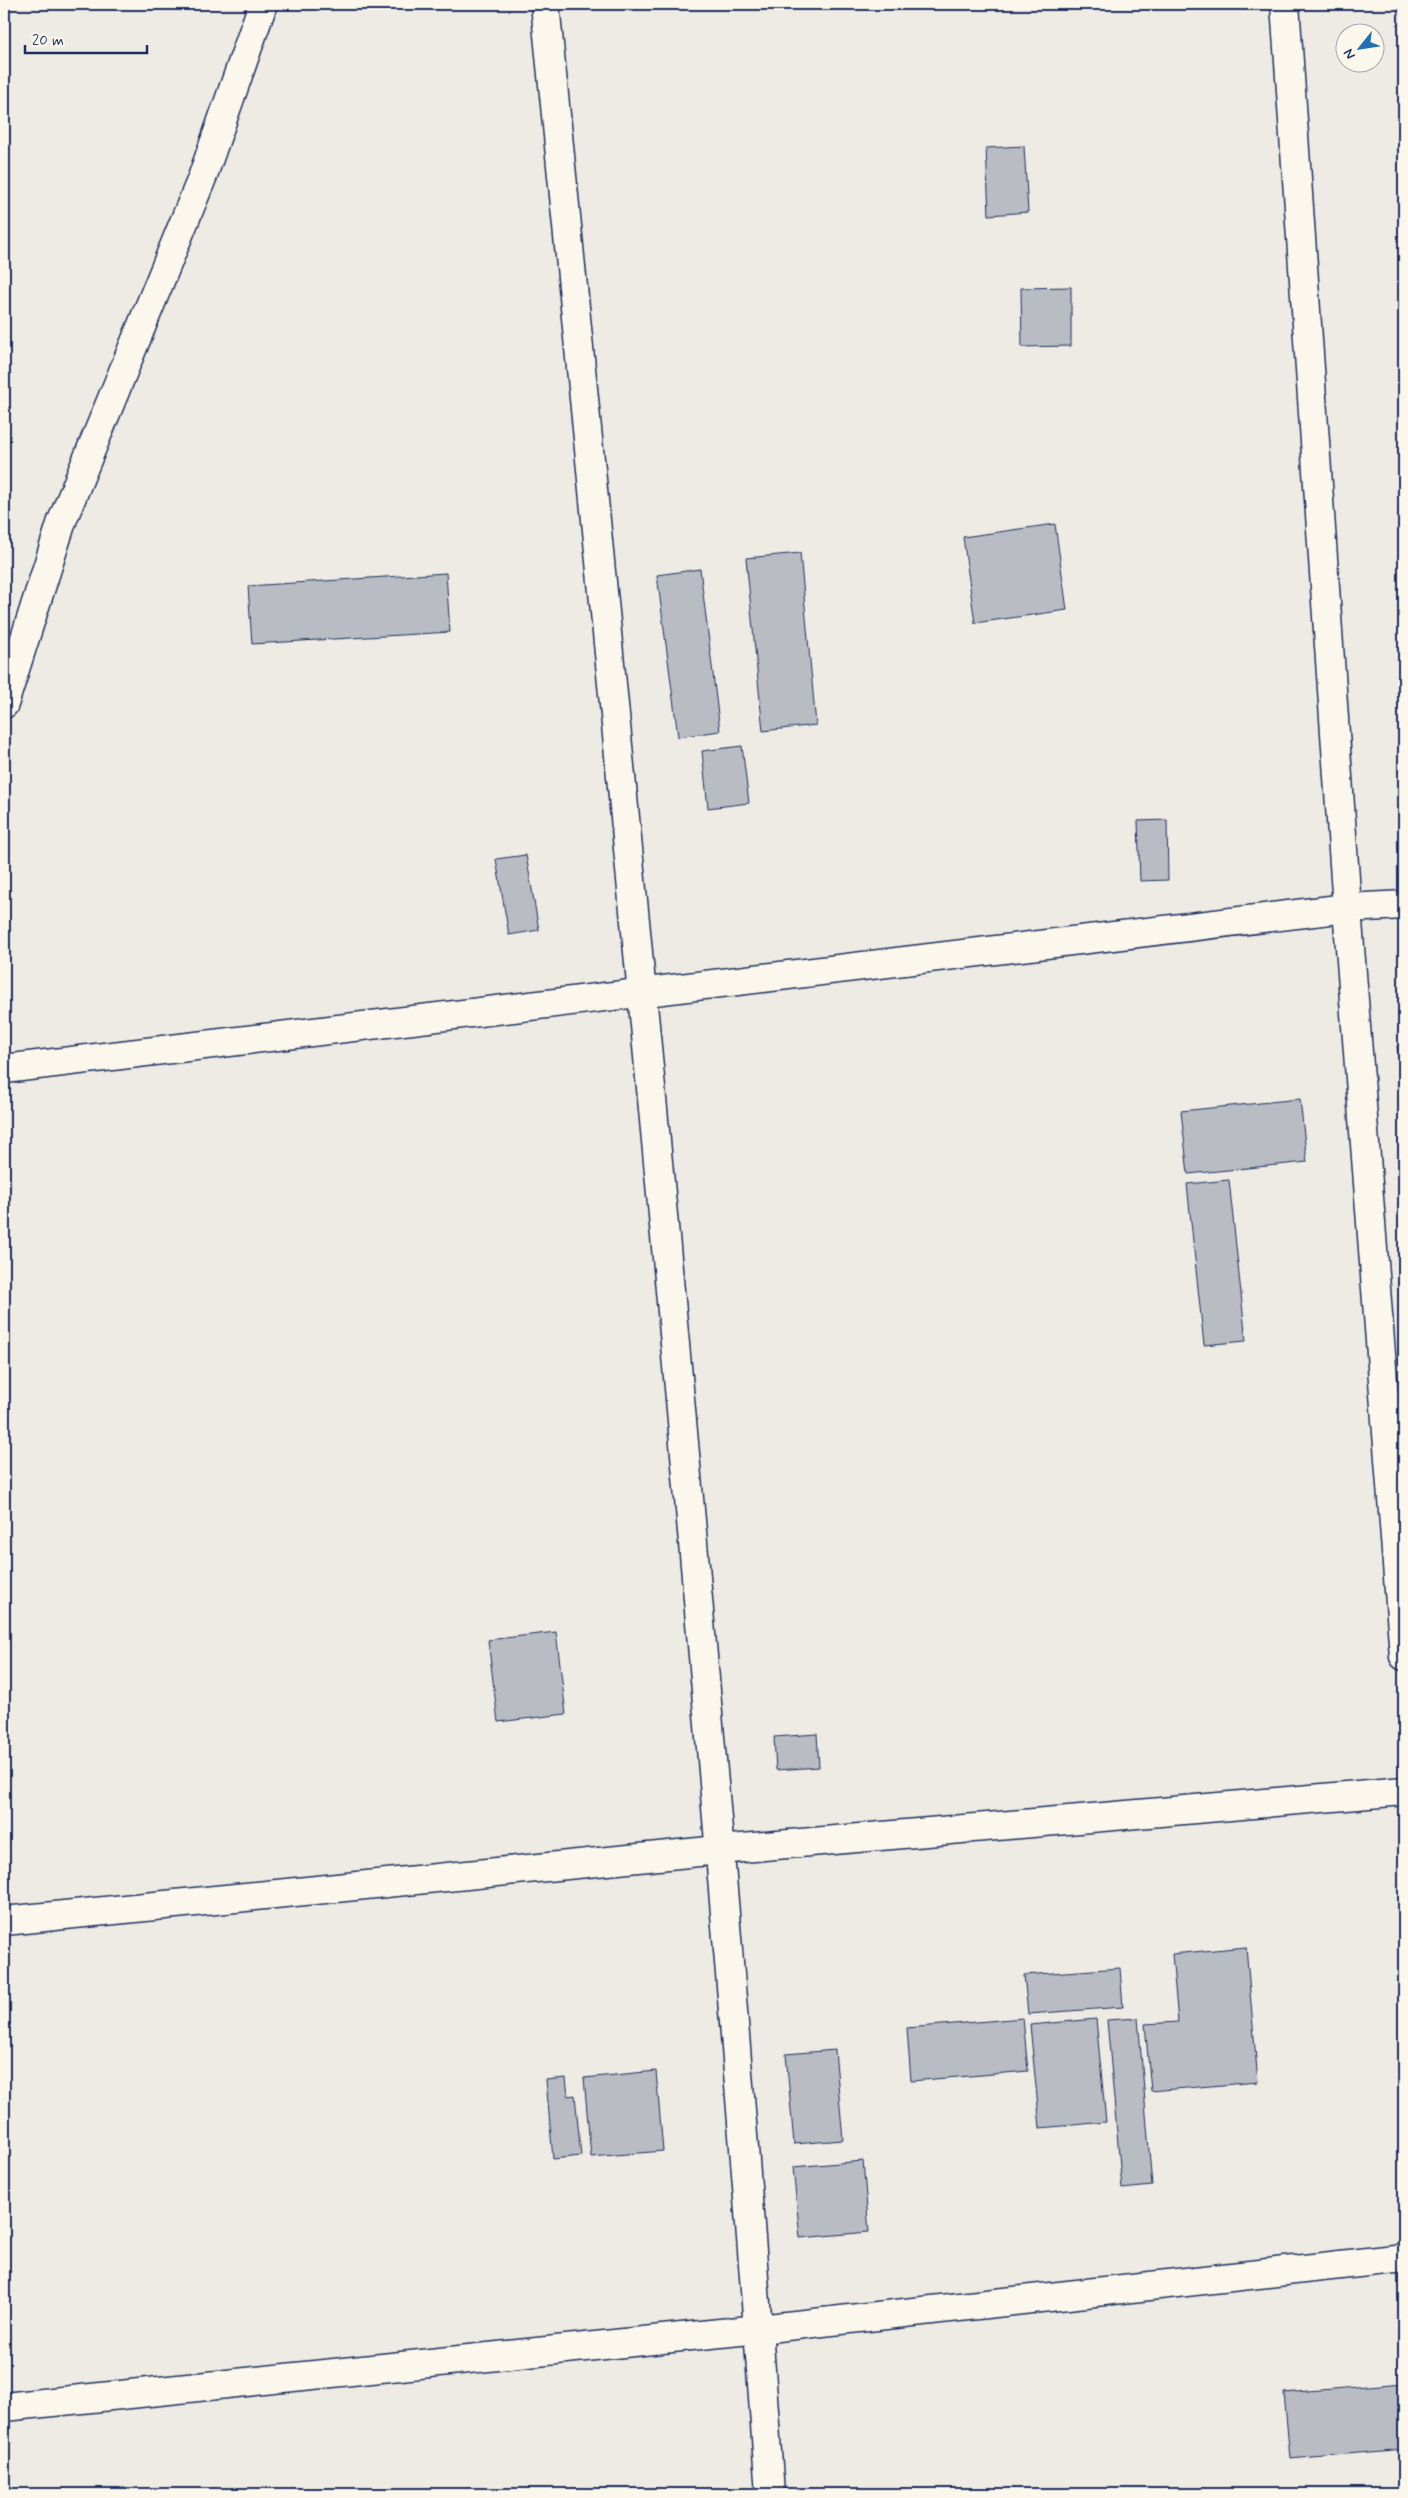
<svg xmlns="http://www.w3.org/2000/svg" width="1408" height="2498" font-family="Mynerve,sans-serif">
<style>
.building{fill:#b9bcc3;stroke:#1b2f5e}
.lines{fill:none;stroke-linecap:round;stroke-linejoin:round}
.minor-casing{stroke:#1b2f5e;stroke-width:31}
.minor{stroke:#fbf7ec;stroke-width:28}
</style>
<rect width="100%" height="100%" fill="#eeebe4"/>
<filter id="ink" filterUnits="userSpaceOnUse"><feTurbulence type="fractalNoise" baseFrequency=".02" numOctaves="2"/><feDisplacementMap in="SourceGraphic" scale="10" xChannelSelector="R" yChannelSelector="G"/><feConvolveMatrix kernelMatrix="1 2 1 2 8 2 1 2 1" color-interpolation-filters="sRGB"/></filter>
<g filter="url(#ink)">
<g class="building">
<polygon points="1024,146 1028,212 989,215 986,148"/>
<polygon points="1071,287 1071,346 1022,347 1021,288"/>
<polygon points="1055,524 1067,610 975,623 963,537"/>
<polygon points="800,553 816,725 763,731 746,558"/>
<polygon points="700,569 720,731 678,737 657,575"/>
<polygon points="446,573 450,632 252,644 248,586"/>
<polygon points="742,746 749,803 708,808 702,751"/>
<polygon points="1167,820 1168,880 1140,881 1138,821"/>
<polygon points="526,855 539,930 509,935 496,859"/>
<polygon points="1404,1045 1404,1096 1397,1046"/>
<polygon points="1300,1099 1307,1162 1188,1174 1181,1111"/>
<polygon points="1229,1180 1246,1341 1204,1345 1187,1184"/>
<polygon points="556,1632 566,1714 498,1722 488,1640"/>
<polygon points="817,1734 819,1767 776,1770 774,1737"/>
<polygon points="1246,1947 1258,2082 1151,2091 1145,2024 1178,2022 1172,1954"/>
<polygon points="1120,1968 1123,2007 1028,2014 1024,1975"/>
<polygon points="1023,2018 1028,2071 911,2081 907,2028"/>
<polygon points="1138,2018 1152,2186 1122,2189 1107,2020"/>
<polygon points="1096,2019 1106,2122 1040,2128 1030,2025"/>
<polygon points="835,2050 843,2140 794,2144 786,2054"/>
<polygon points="656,2071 663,2151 591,2157 584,2078"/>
<polygon points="566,2078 568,2096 575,2095 581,2156 553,2159 546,2080"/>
<polygon points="863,2161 869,2232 800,2238 793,2167"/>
<polygon points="1404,2383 1404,2449 1290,2459 1284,2393"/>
</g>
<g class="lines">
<defs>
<g id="minor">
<path d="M545,4C627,833 711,1663 770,2494"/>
<polyline points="1285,4 1347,908 1404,1656"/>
<polyline points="4,704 62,521 202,178 263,4"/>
<polyline points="4,1069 1347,908 1404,905"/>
<polyline points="4,1921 719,1850 1404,1791"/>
<polyline points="4,2407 759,2329 1404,2258"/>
</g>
</defs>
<use href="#minor" class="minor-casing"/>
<use href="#minor" class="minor"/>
</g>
</g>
<rect width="1408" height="2498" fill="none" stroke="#fbf7ec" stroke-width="20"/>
<rect x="10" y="10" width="1388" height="2478" fill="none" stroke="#1b2f5e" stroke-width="2" filter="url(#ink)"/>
<g transform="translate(1360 48) rotate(240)"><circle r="24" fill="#fbf7ec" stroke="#a1a7b3"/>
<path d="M0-4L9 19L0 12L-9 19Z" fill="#1f6fb2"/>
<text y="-8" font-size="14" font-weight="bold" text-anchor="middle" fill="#1b2f5e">N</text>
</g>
<path d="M25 45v8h122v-8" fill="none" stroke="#1b2f5e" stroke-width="2.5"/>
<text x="32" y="45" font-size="15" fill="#1b2f5e" stroke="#fbf7ec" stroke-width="4" paint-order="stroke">20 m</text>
</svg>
